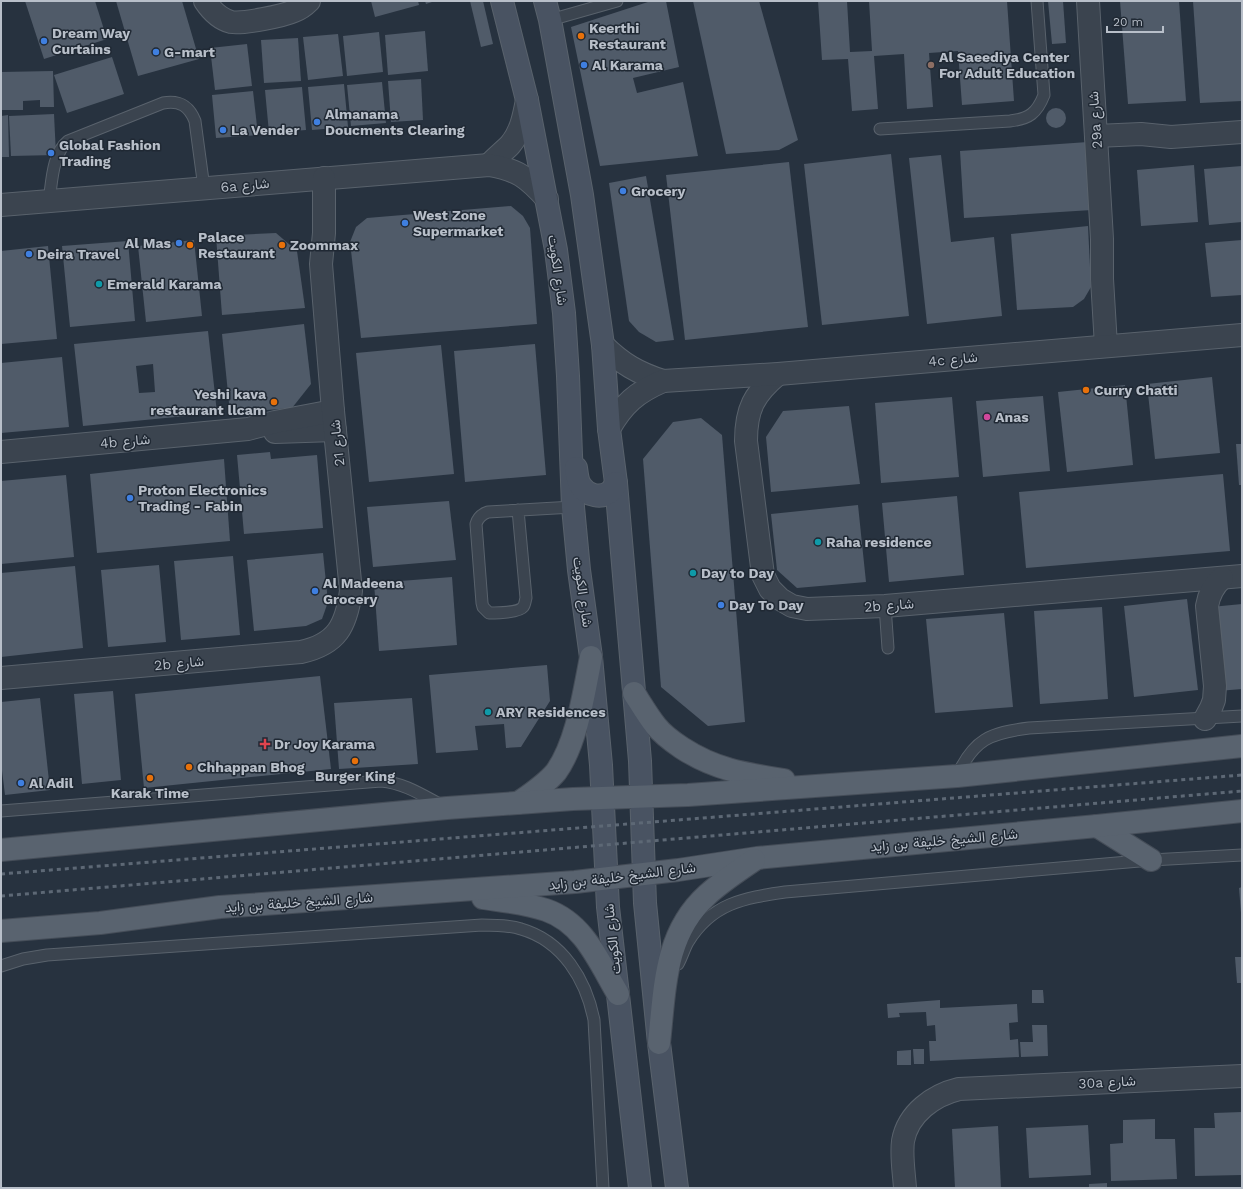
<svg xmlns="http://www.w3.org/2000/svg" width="1243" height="1189" font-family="'Work Sans',Vazirmatn,sans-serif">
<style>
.building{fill:#505b69;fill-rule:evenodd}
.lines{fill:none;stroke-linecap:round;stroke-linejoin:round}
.service-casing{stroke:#59626c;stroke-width:13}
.minor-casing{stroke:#59626c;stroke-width:24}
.secondary-casing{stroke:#59626c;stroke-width:24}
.primary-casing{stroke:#454d58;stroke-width:24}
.service{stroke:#3b444f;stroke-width:11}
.minor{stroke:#3b444f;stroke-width:22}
.secondary{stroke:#495362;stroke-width:22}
.primary{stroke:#59636f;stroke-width:22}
.rail{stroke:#5d6875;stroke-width:3;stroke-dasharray:4 4;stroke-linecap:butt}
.food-dot{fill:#e8710a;stroke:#202934;stroke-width:1.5}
.shop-dot{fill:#3f7fe0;stroke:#202934;stroke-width:1.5}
.education-dot{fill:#8d6e63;stroke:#202934;stroke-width:1.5}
.culture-dot{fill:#0f9aa8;stroke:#202934;stroke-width:1.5}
.hotel-dot{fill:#d1479c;stroke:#202934;stroke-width:1.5}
.health-dot{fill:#e0444e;stroke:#202934;stroke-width:1.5}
.labels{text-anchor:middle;stroke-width:3;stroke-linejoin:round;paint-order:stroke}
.poi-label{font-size:14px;font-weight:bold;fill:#b8bfc9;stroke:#202934;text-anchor:start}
.street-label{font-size:14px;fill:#b8bfc9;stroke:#202934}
</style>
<rect width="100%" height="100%" fill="#27323f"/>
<g class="building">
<polygon points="25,1 95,1 107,39 44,59"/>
<polygon points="116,1 182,1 199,59 138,76"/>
<polygon points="371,1 418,1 419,5 375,17"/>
<polygon points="425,1 435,1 426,4"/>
<polygon points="470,1 483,1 493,44 481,47"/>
<polygon points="651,1 666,1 679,67 633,78 637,93 683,82 698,156 600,166 571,27"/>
<polygon points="693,1 759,1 798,140 779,150 726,154"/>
<polygon points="818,1 847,1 850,52 872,51 869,1 1007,1 1014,101 962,105 958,51 929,53 933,107 907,109 904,54 874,56 878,109 852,111 848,59 822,60"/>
<polygon points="1048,1 1063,1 1066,43 1052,44"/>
<polygon points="1120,1 1179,1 1186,101 1128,104"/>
<polygon points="1193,1 1242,1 1242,101 1200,103"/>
<polygon points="425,31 428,71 388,75 385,35"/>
<polygon points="379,32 383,72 347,76 343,36"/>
<polygon points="338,34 343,76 308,80 303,37"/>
<polygon points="298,38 301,81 264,83 261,40"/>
<polygon points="247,44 252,86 215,90 210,48"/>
<polygon points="112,57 124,94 67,113 54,75"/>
<polygon points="53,71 54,107 40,107 40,100 23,101 23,110 1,110 1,72"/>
<polygon points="421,79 423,120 391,122 388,81"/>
<polygon points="382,82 386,123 351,126 347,85"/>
<polygon points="344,84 348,127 312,130 308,87"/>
<polygon points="302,87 306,130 269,133 265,90"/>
<polygon points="253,91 258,135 216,138 212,95"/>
<circle cx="1056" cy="118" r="10"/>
<polygon points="54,114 56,155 11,156 9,116"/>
<polygon points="8,115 9,157 1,157 1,116"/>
<polygon points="1088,142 1092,210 964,218 960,151"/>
<polygon points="891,154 909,316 822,325 804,164"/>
<polygon points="941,155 951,242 994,237 1002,316 927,324 909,158"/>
<polygon points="789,162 808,327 685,340 666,175"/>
<polygon points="1194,165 1198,222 1141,226 1137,170"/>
<polygon points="1242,166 1242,222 1209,225 1204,169"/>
<polygon points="646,176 674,340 656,342 639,332 629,321 609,183"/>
<polygon points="511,206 523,216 530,228 537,324 361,338 350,242 356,227 367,218"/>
<polygon points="1088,226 1091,287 1084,299 1073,307 1017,310 1011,234"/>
<polygon points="276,233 297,251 305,308 222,315 216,236"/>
<polygon points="194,240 202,316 146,322 138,246"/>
<polygon points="1242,240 1242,295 1211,297 1205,243"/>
<polygon points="128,241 135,321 70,327 62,246"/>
<polygon points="48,246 57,339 1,344 1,251"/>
<polygon points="304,324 311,384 292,408 230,413 222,334"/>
<path d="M208,331L217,413L83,426L74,344ZM153,364L155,392L139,393L136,366Z"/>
<polygon points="535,344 546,475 465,482 454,351"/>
<polygon points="441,345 454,474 369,482 356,353"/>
<polygon points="62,357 69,427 1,433 1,363"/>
<polygon points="1212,377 1220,453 1155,459 1147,384"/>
<polygon points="1125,385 1133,465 1067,472 1058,392"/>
<polygon points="1043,396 1050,471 983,477 976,401"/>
<polygon points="952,397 959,477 881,483 875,403"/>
<polygon points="849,406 860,484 771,492 766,437 783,411"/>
<polygon points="701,418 722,435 745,722 708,726 661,687 643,459 673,422"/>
<polygon points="1236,444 1242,444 1242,485 1239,485"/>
<polygon points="270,452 271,459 317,455 323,528 244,534 237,455"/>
<polygon points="224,459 230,541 97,553 90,474"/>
<polygon points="1223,474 1230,551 1026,568 1019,492"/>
<polygon points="66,475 74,557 1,564 1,481"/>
<polygon points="957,496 964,575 889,582 882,503"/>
<polygon points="449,501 456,560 373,567 367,507"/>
<polygon points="858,505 866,582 797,588 777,570 771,514"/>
<polygon points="323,553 328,602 322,619 306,626 254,631 247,560"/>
<polygon points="233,556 240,635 181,640 174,561"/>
<polygon points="159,565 166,642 108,647 101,570"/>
<polygon points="75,566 83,648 1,657 1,573"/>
<polygon points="452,577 457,645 379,651 374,583"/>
<polygon points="1187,599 1198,690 1134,697 1124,606"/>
<polygon points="1242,604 1242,689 1218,691 1211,607"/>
<polygon points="1102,607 1108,699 1040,704 1034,611"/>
<polygon points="1004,613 1013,707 935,713 926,619"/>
<polygon points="547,665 550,701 521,747 506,748 504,724 475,726 478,750 436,753 429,675"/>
<polygon points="320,676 331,769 144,788 135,694"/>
<polygon points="113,691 121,780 82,784 74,694"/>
<polygon points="40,698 50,790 5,795 1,762 1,702"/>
<polygon points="412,698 418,764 339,769 334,703"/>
<polygon points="1242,887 1242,913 1241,913 1239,888"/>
<polygon points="1235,957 1242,957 1242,983 1237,983"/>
<polygon points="1032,990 1043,990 1044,1003 1032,1003"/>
<polygon points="940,1000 940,1008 1017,1004 1018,1022 1009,1023 1010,1040 1018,1039 1019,1057 930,1061 929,1041 936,1041 935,1025 927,1026 926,1012 899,1013 900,1017 888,1018 887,1004"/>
<polygon points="1032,1025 1047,1025 1048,1056 1021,1057 1020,1042 1033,1042"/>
<polygon points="913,1049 924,1049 924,1064 914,1064"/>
<polygon points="911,1050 911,1065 897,1065 897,1051"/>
<polygon points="1242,1112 1242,1175 1195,1176 1194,1128 1215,1128 1214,1113"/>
<polygon points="1155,1119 1155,1139 1175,1139 1177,1179 1111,1181 1110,1144 1123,1143 1123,1120"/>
<polygon points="1088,1125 1091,1175 1029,1178 1026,1128"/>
<polygon points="998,1126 1001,1188 955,1188 952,1129"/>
<polygon points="1107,1183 1107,1188 1089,1188 1089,1184"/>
</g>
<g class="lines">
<defs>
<g id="service">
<polyline points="550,20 617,1"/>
<path d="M880,129L1010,121C1029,119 1037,113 1044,95L1037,1"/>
<path d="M49,201C52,182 52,154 68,141L163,103C180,100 189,106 195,121L204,188"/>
<path d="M518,510L526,598C525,601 525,605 523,607C519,613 496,613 489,613L483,607L482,603L476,524C478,517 482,514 488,512L573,507"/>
<polyline points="885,606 888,648"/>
<path d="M957,776C974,739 990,733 1029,728L1242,716"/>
<path d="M1,811L381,781C404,783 422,795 443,806"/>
<path d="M678,964C682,957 684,949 688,942C712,903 744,898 785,892L1151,860L1242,855"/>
<path d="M1,966L23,959L47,955L482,925C495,925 509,925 521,929C563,941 586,980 594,1020L603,1188"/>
</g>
<g id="minor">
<path d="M205,1C211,10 220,19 231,22C243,24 283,16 294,11C300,9 305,5 309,1"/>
<polyline points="1088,1 1102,239 1102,279 1106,346"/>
<polyline points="1096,136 1141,134 1171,137 1242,132"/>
<path d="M489,165C495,158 503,152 510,145C521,132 524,116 527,100"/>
<path d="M1,205L489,165C518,170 527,177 547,199"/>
<path d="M603,345C622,364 638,373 663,381"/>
<path d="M778,374C754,394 746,409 746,441L763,575L770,589L780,599L792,606L807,609L885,606L1242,576"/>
<path d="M609,429C623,404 637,392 663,381L778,374L1242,335"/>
<polyline points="275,432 335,430"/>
<polyline points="1,452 248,429 275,422 333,411"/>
<path d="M1,678L301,652C337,644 346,626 351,591L333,411L321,264L324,233V178"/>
<path d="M1205,719L1211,708L1214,700L1215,686L1207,606C1209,594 1213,586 1222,578"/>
<path d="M905,1188C904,1173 901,1156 903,1141C908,1113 934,1095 959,1089L1242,1076"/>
</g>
<g id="secondary">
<polyline points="502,1 527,100 556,250 564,313 568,376 573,507 579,570 591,657 601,765 608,907 640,1188"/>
<polyline points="545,1 550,20 582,195 603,345 609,429 616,483 640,761 645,903 659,1043 677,1188"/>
<path d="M576,468C577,474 577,481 581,486C587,496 602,499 611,491C613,489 615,485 616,483"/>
</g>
<g id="primary">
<path d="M634,693C641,704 648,716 656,726C663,735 673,742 682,748C716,770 745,774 784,780"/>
<path d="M518,803C531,794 545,785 556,772C577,743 584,692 591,657"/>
<polyline points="1097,826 1151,860"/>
<polyline points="1,850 447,808 573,799 688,795 957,776 1242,746"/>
<path d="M483,898C503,901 526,903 546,910C584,923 599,962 618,994"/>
<polyline points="1,931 100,923 220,907 575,882 678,870 757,858 1097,826 1242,811"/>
<path d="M659,1043C665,989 664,934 707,895C721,882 738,871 754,860"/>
</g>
</defs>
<use href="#service" class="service-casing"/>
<use href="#minor" class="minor-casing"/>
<use href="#secondary" class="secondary-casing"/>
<use href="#primary" class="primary-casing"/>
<use href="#service" class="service"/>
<use href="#minor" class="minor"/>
<use href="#secondary" class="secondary"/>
<use href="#primary" class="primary"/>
<g class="rail">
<polyline points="1,874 1242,775"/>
<polyline points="1,896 1242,791"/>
</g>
</g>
<g class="food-dot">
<circle cx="581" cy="36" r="4"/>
<circle cx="190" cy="245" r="4"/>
<circle cx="282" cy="245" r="4"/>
<circle cx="1086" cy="390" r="4"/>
<circle cx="274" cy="402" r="4"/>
<circle cx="355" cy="761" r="4"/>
<circle cx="189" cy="767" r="4"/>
<circle cx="150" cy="778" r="4"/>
</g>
<g class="shop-dot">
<circle cx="44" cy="41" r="4"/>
<circle cx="156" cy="52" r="4"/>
<circle cx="584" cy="65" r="4"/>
<circle cx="317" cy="122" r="4"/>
<circle cx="223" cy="130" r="4"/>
<circle cx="51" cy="153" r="4"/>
<circle cx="623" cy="191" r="4"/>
<circle cx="405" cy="223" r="4"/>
<circle cx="179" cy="243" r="4"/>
<circle cx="29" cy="254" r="4"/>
<circle cx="130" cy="498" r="4"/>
<circle cx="315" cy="591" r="4"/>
<circle cx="721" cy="605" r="4"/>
<circle cx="21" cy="783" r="4"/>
</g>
<circle class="education-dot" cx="931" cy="65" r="4"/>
<g class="culture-dot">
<circle cx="99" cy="284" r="4"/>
<circle cx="818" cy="542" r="4"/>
<circle cx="693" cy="573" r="4"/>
<circle cx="488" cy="712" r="4"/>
</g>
<circle class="hotel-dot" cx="987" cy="417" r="4"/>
<path class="health-dot" d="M263 738h4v4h4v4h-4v4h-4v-4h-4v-4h4z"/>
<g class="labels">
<g class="poi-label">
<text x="589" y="33">Keerthi<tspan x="589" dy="16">Restaurant</tspan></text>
<text x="52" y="38">Dream Way<tspan x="52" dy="16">Curtains</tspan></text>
<text x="164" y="57">G-mart</text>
<text x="939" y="62">Al Saeediya Center<tspan x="939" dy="16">For Adult Education</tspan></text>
<text x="592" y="70">Al Karama</text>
<text x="325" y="119">Almanama<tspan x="325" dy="16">Doucments Clearing</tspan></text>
<text x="231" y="135">La Vender</text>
<text x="59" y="150">Global Fashion<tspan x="59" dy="16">Trading</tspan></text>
<text x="631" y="196">Grocery</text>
<text x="413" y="220">West Zone<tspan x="413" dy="16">Supermarket</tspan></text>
<text x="198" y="242">Palace<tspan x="198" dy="16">Restaurant</tspan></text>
<text x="171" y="248" text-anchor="end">Al Mas</text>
<text x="290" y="250">Zoommax</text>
<text x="37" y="259">Deira Travel</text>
<text x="107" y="289">Emerald Karama</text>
<text x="1094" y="395">Curry Chatti</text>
<text x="266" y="399" text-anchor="end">Yeshi kava<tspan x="266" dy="16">restaurant llcam</tspan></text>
<text x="995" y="422">Anas</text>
<text x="138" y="495">Proton Electronics<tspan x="138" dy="16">Trading - Fabin</tspan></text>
<text x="826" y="547">Raha residence</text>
<text x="701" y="578">Day to Day</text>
<text x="323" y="588">Al Madeena<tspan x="323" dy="16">Grocery</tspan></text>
<text x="729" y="610">Day To Day</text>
<text x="496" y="717">ARY Residences</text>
<text x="274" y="749">Dr Joy Karama</text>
<text x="197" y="772">Chhappan Bhog</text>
<text x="355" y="781" text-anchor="middle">Burger King</text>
<text x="29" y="788">Al Adil</text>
<text x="150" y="798" text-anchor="middle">Karak Time</text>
</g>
<g class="street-label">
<text transform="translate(1095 120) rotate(-94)" y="5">29a شارع</text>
<text transform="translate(245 185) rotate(-5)" y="5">6a شارع</text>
<text transform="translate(558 270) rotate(82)" y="5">شارع الكويت</text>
<text transform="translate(953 359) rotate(-5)" y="5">4c شارع</text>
<text transform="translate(125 441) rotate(-5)" y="5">4b شارع</text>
<text transform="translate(337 443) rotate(-96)" y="5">شارع 21</text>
<text transform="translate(583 592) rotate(82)" y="5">شارع الكويت</text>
<text transform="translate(889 605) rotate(-4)" y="5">2b شارع</text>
<text transform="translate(179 663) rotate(-5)" y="5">2b شارع</text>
<text transform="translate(944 840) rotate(-5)" y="5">شارع الشيخ خليفة بن زايد</text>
<text transform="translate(622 876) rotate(-7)" y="5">شارع الشيخ خليفة بن زايد</text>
<text transform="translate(299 902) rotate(-4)" y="5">شارع الشيخ خليفة بن زايد</text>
<text transform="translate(612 939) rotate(-96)" y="5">شارع الكويت</text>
<text transform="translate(1107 1082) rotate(-3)" y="5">30a شارع</text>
</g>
</g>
<rect width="1243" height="1189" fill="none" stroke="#b8bfc9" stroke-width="4"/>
<path d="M1107 26v6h56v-6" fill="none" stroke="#b8bfc9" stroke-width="2"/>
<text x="1113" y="26" font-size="12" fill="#b8bfc9" stroke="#202934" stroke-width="3" paint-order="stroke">20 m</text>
</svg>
